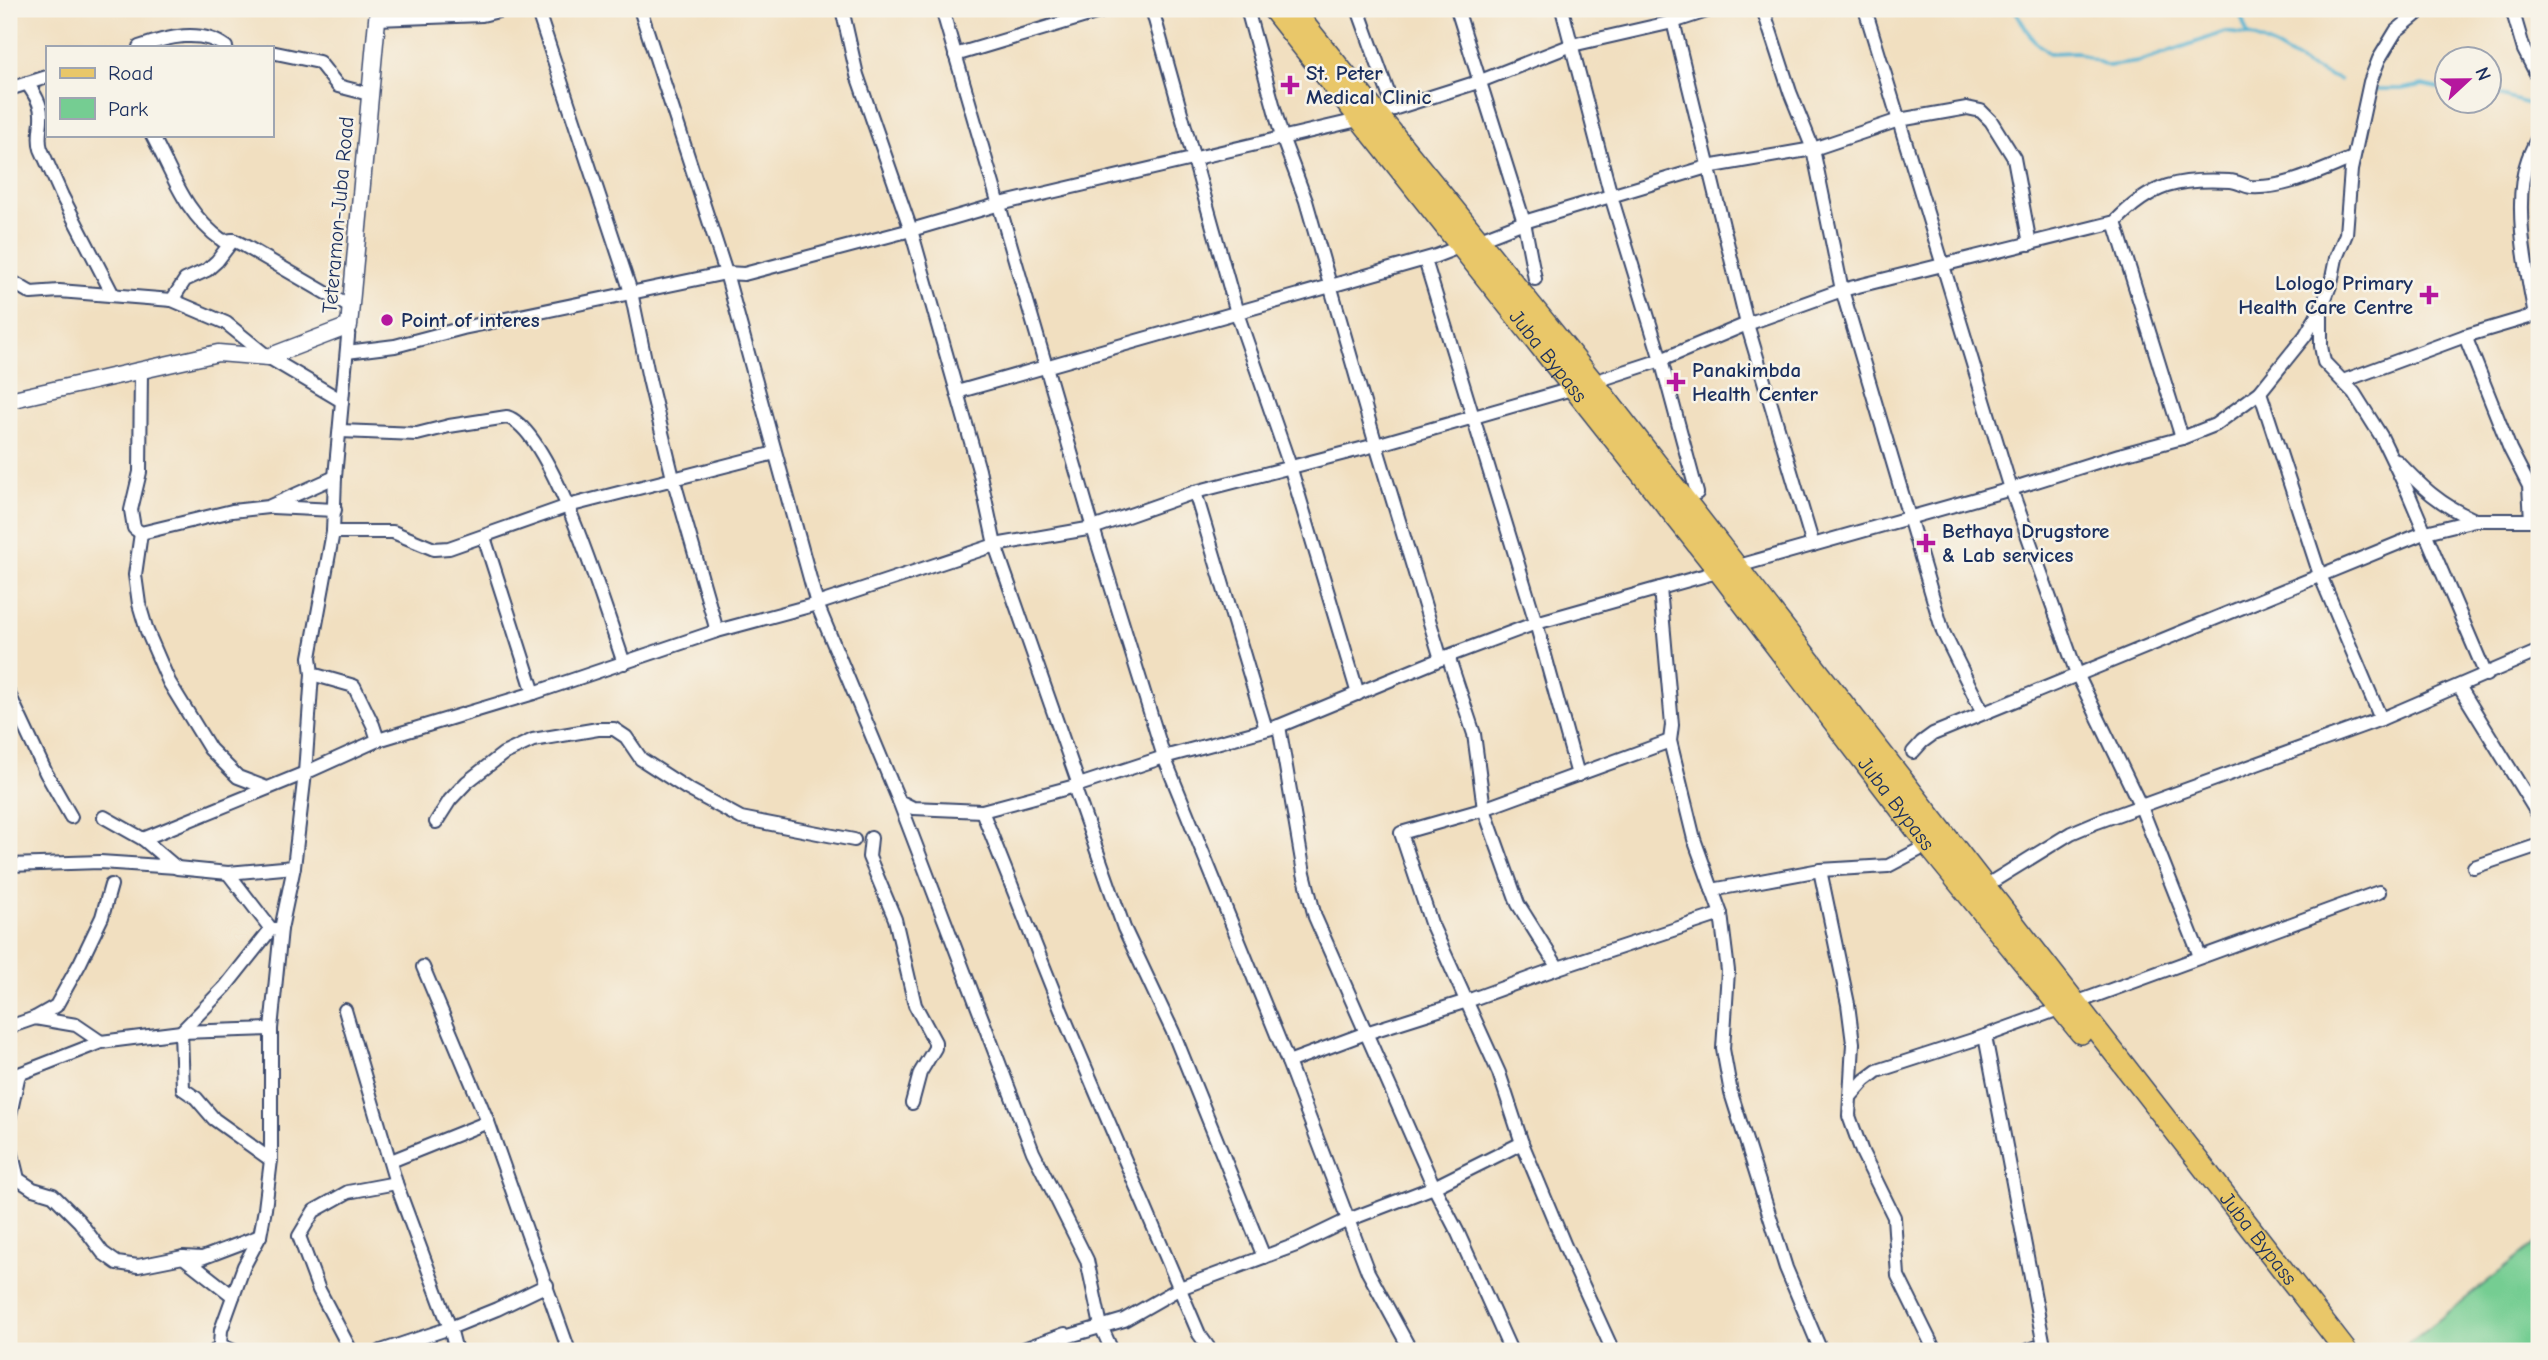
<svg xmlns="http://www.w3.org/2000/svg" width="2548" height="1360" font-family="'Comic Neue',sans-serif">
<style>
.green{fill:#75cd92;stroke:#487e78;stroke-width:2}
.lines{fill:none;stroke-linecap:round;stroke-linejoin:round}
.stream{stroke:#54b4d3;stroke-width:3.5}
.minor-casing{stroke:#3b496d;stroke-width:16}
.tertiary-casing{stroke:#3b496d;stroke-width:19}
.primary-casing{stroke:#3b496d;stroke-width:24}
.minor{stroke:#fff;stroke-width:12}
.tertiary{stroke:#fff;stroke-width:16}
.primary{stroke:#e9c769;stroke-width:21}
.poi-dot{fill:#b5179e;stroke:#f7f3e8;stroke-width:2.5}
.labels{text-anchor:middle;stroke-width:5;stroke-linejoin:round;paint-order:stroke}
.poi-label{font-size:21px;font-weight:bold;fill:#1b2f5e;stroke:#f7f3e8;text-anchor:start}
.street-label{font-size:21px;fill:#1b2f5e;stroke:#f7f3e8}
</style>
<rect width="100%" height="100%" fill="#f7f3e8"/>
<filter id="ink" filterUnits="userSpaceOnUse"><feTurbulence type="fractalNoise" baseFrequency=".0143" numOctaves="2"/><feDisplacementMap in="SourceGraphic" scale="14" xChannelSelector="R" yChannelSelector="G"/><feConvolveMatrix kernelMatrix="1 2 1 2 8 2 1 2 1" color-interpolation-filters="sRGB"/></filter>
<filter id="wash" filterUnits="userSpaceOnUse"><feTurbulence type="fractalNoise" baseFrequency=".00686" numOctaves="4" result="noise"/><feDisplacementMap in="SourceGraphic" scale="28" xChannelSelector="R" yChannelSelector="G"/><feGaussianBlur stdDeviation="1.57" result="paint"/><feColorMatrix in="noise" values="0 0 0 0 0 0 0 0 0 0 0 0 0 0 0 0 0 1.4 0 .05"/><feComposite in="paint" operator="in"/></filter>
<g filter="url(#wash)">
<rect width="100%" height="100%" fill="#f1dfc0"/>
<polygon class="green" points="2539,1241 2539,1351 2399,1351"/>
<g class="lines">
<g class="stream">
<polyline points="2014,9 2033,40 2049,53 2077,52 2108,66 2139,62 2225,32 2248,35 2277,48 2309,67 2340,80"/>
<polyline points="2238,9 2248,35"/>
<polyline points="2377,89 2403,89 2423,85 2446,90"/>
<polyline points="2488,92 2539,107"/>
</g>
</g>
</g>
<g filter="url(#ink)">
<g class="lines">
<defs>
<g id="minor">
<polyline points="537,9 631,292 649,379 673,478 717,631"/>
<polyline points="640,9 726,273 817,604 899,801 913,808 982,811 1079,785 1164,757 1279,726 1448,656 1536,623 2011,489 2119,455 2182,438 2215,425 2260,392 2305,336 2321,309 2331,283 2336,258 2346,234 2351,170 2370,82 2379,59 2396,31 2423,9"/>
<polyline points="842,9 857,75 911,230 979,470 995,545 1079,785"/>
<polyline points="942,9 1093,528 1164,757 1288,1062 1368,1272 1411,1351"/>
<polyline points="1152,9 1237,313 1290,466 1358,694"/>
<polyline points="1247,9 1282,137 1306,201 1376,445 1441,659"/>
<polyline points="1358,9 1394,109"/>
<polyline points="1457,9 1524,222 1535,279"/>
<polyline points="1562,9 1611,196 1661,360 1697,493"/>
<polyline points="1670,9 1747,324 1813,545"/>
<polyline points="1763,9 1790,92 1813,149 1842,290 1943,632 1983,713"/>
<polyline points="1865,9 2011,489 2077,674 2141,807 2200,956"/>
<polyline points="2512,9 2524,50 2539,79"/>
<polyline points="377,19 482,15 507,9"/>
<path d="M139,47C167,37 201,28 226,47"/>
<polyline points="271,52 319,62 338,86 369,94"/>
<polyline points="955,55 1109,9"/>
<path d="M27,83C33,92 41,103 41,114C42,126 37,137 41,149L62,196L113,295"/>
<polyline points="9,89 47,77"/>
<path d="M152,135C174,176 184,213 223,241L233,240L245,246L350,307"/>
<polyline points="2115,222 2182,438"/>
<polyline points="1425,260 1536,623 1578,775"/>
<polyline points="9,280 31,293 59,291 172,300 226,323 268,357 342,401"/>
<polyline points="172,300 185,280 207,270 217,261 233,240"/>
<polyline points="2321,309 2321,346 2324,362 2354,393 2381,436 2407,490 2486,675"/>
<path d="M2535,315C2527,272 2512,202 2528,159C2531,151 2535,143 2539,135"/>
<polyline points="2465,336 2510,449 2529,486 2531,520"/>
<polyline points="347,352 395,346 463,328 726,273 744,274 911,230 1000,204 1358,120 1478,82 1572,45 1673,22 1713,9"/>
<polyline points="141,371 140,472 131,510 134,528 141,533 232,511 268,507 335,477"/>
<polyline points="2343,381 2465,336 2539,314"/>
<polyline points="957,392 1436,256 1524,222 1707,167 1813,149 1899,120 1967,108 1981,111 1991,121 2014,158 2030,244"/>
<polyline points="2260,392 2320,575 2381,719"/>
<path d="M340,431L417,434L449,426L507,417C553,431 607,616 624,663"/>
<path d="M2397,461C2422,487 2440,505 2473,519"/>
<polyline points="1195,492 1266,729"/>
<polyline points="272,507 335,510"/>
<polyline points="333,532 393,532 434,549 449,548 568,506 775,453"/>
<polyline points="141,533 135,575 139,604 147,631 169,682 210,749 238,777 267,788"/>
<polyline points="484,537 534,693"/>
<polyline points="1660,588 1672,725 1670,741 1694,839 1721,914 1728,971 1723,1049 1731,1093 1786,1268 1821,1351"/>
<polyline points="1448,656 1474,734 1484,809 1518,904 1558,968"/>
<polyline points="312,674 354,686 373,725 378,740"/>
<polyline points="2459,686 2539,816"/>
<polyline points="9,694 46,773 71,817"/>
<polyline points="1279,726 1304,873 1315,917 1434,1187 1458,1233 1511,1351"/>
<polyline points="1913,752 1922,742 1933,734 2426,532 2475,520 2539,520"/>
<polyline points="1074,786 1124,928 1173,1032 1264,1257"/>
<polyline points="899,801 1033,1152 1087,1260 1101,1326 1112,1351"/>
<polyline points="982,811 1061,1010 1199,1334 1211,1351"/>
<polyline points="104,817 143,839 177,868 228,873 294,867"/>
<polyline points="436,822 450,800 467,782 503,754 533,740 598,729 614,729 626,737 641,759 686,788 741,818 854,840"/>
<polyline points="871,838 869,857 895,919 915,1005 935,1042 935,1048 920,1073 912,1103"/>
<path d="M143,839L305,773L378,740L534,693L717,631L817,604L995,545L1093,528L1195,492L1376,445L1575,388L1661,360L1747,324L1842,290L2115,222C2151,184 2179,178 2230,181C2237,181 2244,186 2251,187C2285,189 2322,170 2353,158"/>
<polyline points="9,865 100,862 176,867"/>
<polyline points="2474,867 2539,845"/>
<polyline points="1820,870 1848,1004 1853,1043 1849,1116 1862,1152 1894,1217 1898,1276 1935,1351"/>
<polyline points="228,873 271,929"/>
<polyline points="1982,888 2071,833 2097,822 2381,719 2539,651"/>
<polyline points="1712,890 1820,870 1888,866 1928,845"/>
<polyline points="423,967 488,1122 569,1351"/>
<polyline points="345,1010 396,1183 450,1328 456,1351"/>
<polyline points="35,1018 56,1006 80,963 102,917 111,885"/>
<polyline points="9,1027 35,1018 76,1025 101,1042"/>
<polyline points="1985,1036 2045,1351"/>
<polyline points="1288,1062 1366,1033 1467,1001 1558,968 1721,914"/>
<polyline points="9,1075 19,1074 101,1042 181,1032 271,1029"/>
<polyline points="1850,1097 1865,1080 1877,1071 1985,1036 2379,892"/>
<polyline points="9,1119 19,1074"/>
<polyline points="9,1142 18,1179 33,1189 53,1195 79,1221 103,1253 117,1263 138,1266 183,1257 202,1258 260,1236"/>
<polyline points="271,1160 214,1119 196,1098 183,1089 181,1032 225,987 271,929 281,929"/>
<polyline points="391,1161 488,1122"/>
<polyline points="183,1257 233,1296"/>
<polyline points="220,1345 234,1351"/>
<polyline points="215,1351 220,1345 221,1330 244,1266 260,1236 265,1209 271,1160 271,1029 281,929 294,867 305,773 312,674 310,657 333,532 335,477 349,326"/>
<polyline points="351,1351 319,1290 299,1236 314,1211 348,1192 396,1183"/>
<polyline points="381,1351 450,1328 497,1309 547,1285"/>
<polyline points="1018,1351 1065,1334 1066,1337 1124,1320 1180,1288 1296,1245 1348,1220 1434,1187 1522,1143"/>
<polyline points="1613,1351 1565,1246 1522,1143 1499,1073 1431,923 1401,833 1478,811 1670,741"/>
<polyline points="2026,1351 2043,1345"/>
</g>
<polyline id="tertiary" points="9,400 218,353 268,357 349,326 378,9"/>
<g id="primary">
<path id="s1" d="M1273,9L1718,570L1928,845L2081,1033"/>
<path id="s2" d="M1292,9L1593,382L2346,1351"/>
</g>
</defs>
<use href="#minor" class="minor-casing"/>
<use href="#tertiary" class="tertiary-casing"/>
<use href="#primary" class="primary-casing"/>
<use href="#minor" class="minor"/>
<use href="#tertiary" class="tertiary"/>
<use href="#primary" class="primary"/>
</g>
</g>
<g class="poi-dot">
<path d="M1286.5 74.5h7v7h7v7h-7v7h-7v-7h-7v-7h7z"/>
<path d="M2425.5 284.5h7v7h7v7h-7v7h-7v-7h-7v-7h7z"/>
<circle cx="387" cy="320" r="7"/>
<path d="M1672.5 371.5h7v7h7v7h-7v7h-7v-7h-7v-7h7z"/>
<path d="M1922.5 532.5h7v7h7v7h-7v7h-7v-7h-7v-7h7z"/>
</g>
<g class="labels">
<g class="poi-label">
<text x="1306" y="80">St. Peter<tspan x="1306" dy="24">Medical Clinic</tspan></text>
<text x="2413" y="290" text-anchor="end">Lologo Primary<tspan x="2413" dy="24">Health Care Centre</tspan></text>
<text x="401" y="327">Point of interes</text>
<text x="1692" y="377">Panakimbda<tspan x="1692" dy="24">Health Center</tspan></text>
<text x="1942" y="538">Bethaya Drugstore<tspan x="1942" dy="24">&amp; Lab services</tspan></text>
</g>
<g class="street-label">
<text transform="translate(338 215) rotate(-85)" y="7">Teteramon-Juba Road</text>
<text dy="7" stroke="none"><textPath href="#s1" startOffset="443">Juba Bypass</textPath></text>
<text dy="7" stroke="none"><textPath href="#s1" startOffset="1010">Juba Bypass</textPath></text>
<text dy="7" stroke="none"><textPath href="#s2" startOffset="1564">Juba Bypass</textPath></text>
</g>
</g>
<rect width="2548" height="1360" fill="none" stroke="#f7f3e8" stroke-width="35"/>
<rect x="46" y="46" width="228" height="91" fill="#f7f3e8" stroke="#9fa5b1" stroke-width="2"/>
<rect x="60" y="68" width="35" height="10" fill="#e9c769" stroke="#9fa5b1" stroke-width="2"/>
<text x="108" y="80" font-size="21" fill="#1b2f5e">Road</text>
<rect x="60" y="98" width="35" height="21" fill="#75cd92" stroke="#9fa5b1" stroke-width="2"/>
<text x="108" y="116" font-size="21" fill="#1b2f5e">Park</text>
<g transform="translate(2468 80) rotate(68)"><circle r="33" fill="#f7f3e8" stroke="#9fa5b1" stroke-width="2"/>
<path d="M0-5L12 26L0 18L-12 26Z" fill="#b5179e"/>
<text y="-10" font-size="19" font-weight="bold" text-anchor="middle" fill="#1b2f5e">N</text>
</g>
</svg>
